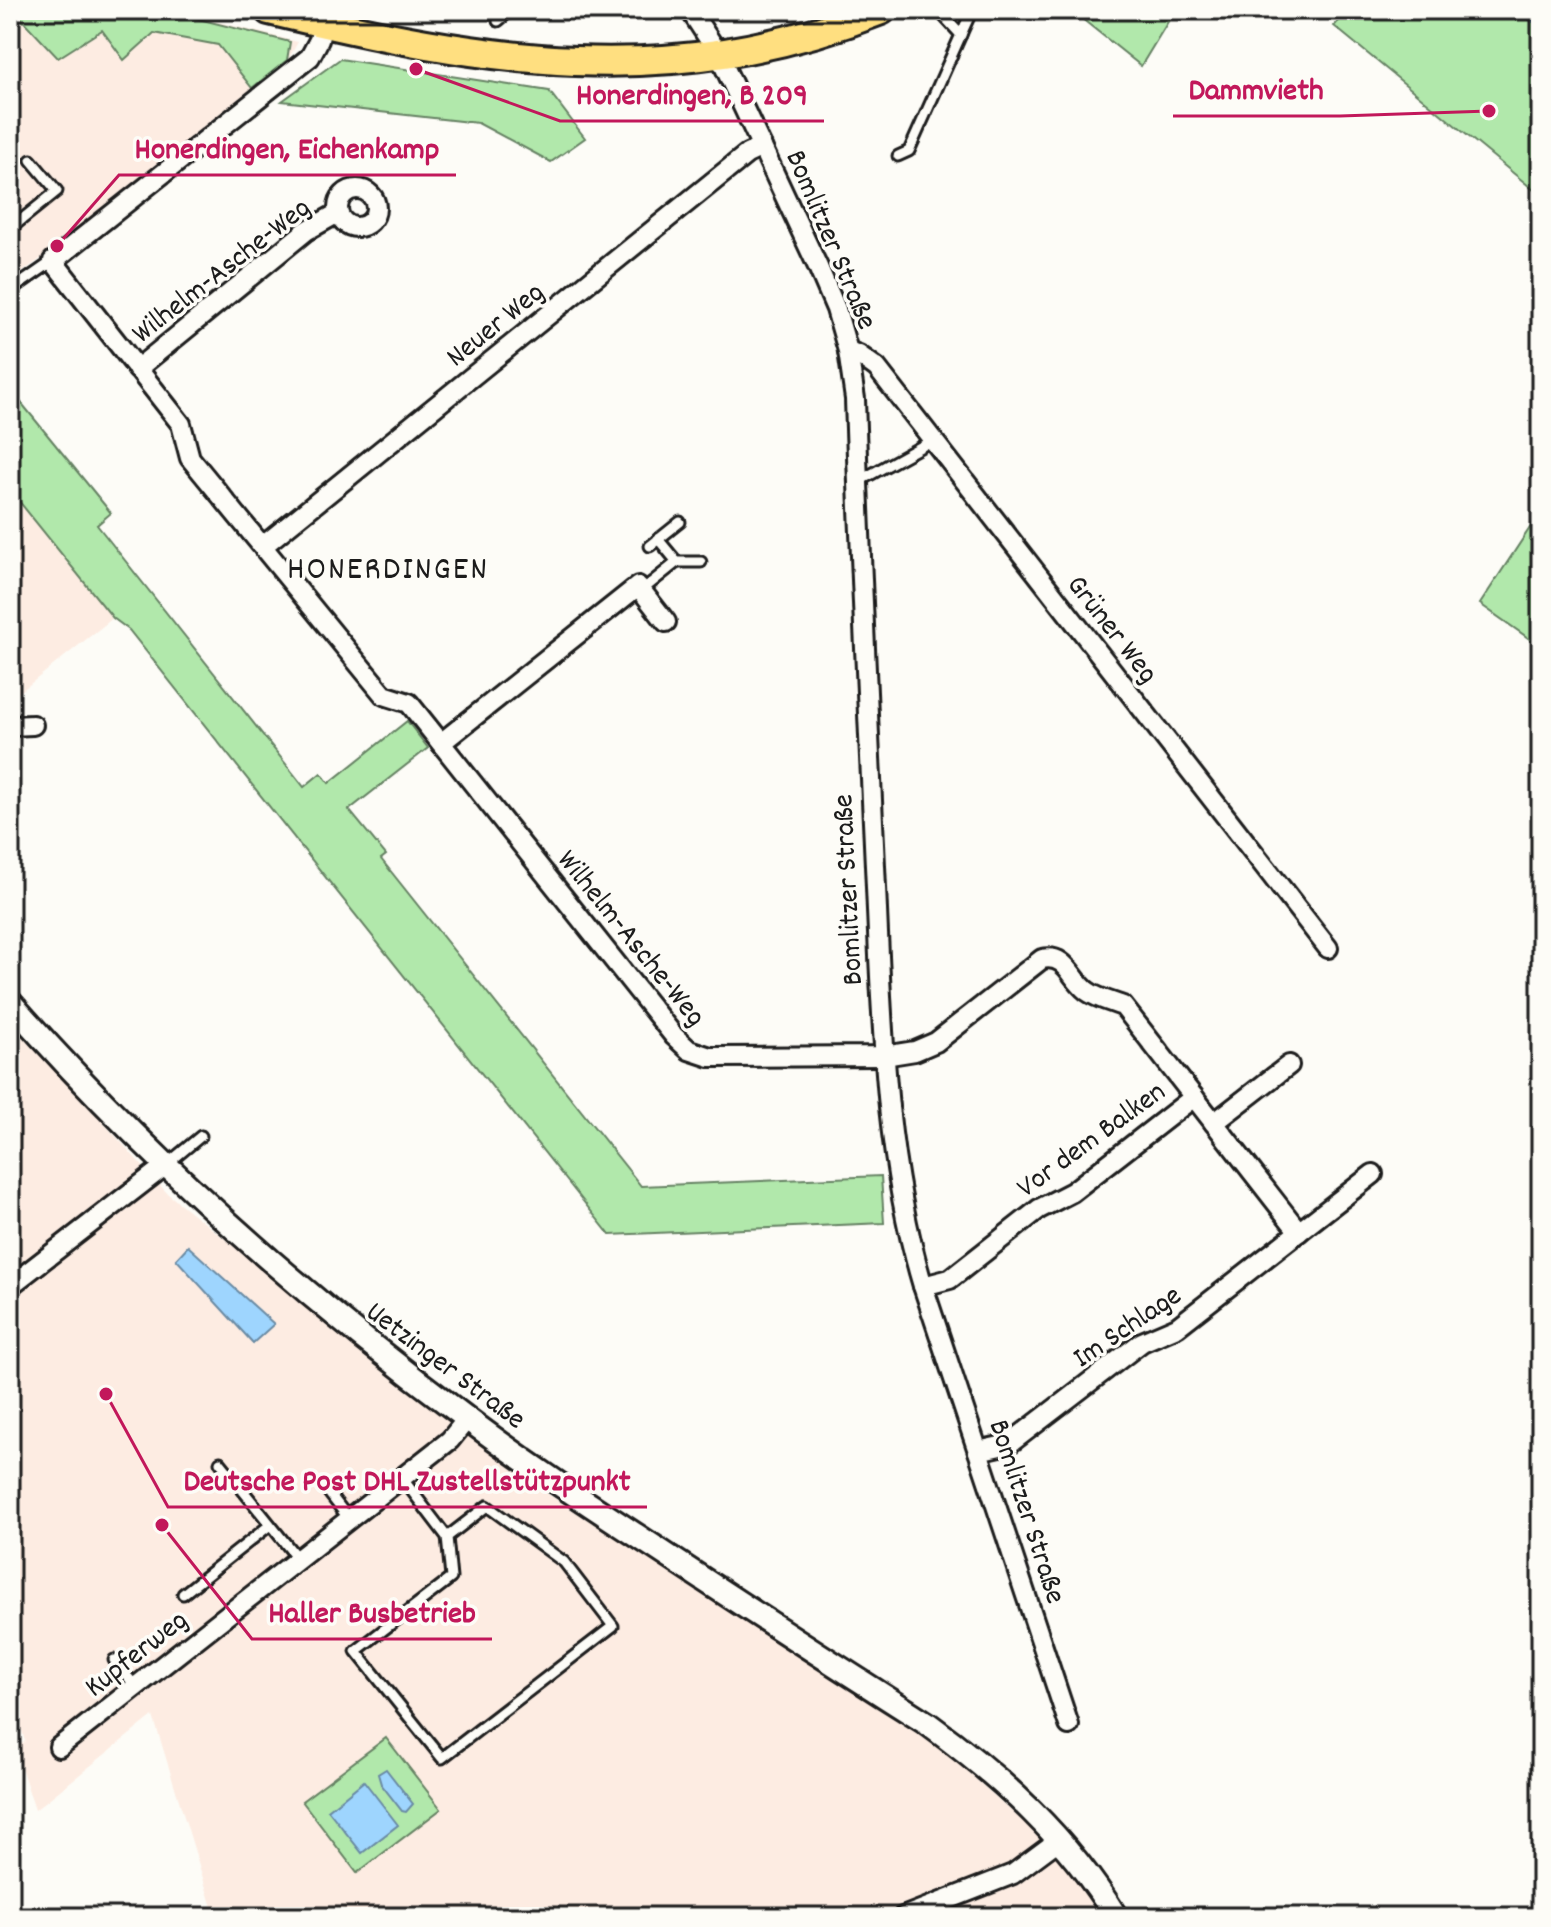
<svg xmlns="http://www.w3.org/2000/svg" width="1551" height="1927" font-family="Dekko,sans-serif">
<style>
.built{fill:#fdece2}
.green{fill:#b1e8ab;stroke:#668264;stroke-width:2}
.water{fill:#9ed5fe;stroke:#6a8ba4;stroke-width:2}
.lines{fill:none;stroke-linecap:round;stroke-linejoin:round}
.stream{stroke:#6a8ba4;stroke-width:5}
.service-casing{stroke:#1c1c1c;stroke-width:15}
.minor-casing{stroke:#1c1c1c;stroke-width:24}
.tertiary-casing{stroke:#1c1c1c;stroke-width:28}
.primary-casing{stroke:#1c1c1c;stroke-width:34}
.service{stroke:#fdfcf7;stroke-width:9}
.minor{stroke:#fdfcf7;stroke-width:18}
.tertiary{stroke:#fdfcf7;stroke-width:22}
.primary{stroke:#ffdf80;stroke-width:28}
.labels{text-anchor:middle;stroke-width:7;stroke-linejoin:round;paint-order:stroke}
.street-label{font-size:30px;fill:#1c1c1c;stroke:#fdfcf7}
.quarter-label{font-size:34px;letter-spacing:2px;fill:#1c1c1c;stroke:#fdfcf7}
.leader{fill:none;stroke:#c2185b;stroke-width:3}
.callout-dot{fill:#c2185b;stroke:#fdfcf7;stroke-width:3}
.callout-label{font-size:32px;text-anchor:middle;font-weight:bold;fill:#c2185b;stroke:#fdfcf7;stroke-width:7;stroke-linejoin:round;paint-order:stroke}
</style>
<rect width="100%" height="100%" fill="#fdfcf7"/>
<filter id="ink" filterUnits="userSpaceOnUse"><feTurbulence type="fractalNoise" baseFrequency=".0125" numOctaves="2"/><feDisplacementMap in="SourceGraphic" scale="16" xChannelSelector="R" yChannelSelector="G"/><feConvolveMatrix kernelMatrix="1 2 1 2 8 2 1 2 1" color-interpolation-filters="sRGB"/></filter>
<g filter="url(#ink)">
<g class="built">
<polygon points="10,10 170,10 298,42 284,67 83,228 10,281"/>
<polygon points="10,490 113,618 10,700"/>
<polygon points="10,1020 168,1194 549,1495 924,1733 1026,1824 1071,1874 1100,1917 215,1917 153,1716 35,1810 15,1749 25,1741 10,1693"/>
</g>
<g class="green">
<polygon points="13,10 163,10 290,42 287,60 252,88 218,45 154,33 124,60 102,30 58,58"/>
<polygon points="1071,10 1175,10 1141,66"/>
<polygon points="1349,10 1531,10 1541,17 1541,196 1334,26"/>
<polygon points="340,59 549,91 585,138 551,162 478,123 282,101"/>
<polygon points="10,389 111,513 97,525 304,787 321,773 329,783 407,721 428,748 349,810 386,855 381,859 641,1186 881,1176 884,1223 610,1235 129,630 113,618 10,490"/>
<polygon points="1541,511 1541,647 1480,604"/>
<polygon points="386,1738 441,1809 357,1873 302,1801"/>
</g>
<g class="water">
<polygon points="188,1246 274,1324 253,1343 176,1259"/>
<polygon points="386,1769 413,1804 406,1812 402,1811 381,1784 378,1774"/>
<polygon points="364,1781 398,1825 362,1853 328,1810"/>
</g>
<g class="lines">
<polyline class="stream" points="1516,10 1541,25"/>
<defs>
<g id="service">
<polyline points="938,10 961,35"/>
<polyline points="1333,10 1334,10"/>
<polyline points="498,21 511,10"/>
<polyline points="898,156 909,151 972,10"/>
<polyline points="10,229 57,191 31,160"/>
<polyline points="10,291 53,261"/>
<polyline points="859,481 933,440"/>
<polyline points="650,546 680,522"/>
<polyline points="677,562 701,562"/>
<polyline points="641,591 677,562 658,539"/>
<polyline points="166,1165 201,1136"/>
<polyline points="220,1462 298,1559"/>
<polyline points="402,1478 447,1537 487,1506 564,1562 613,1626 442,1758 356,1651 451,1578 447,1537"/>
<polyline points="329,1493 349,1519"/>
<polyline points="183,1594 270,1525"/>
<polyline points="114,1660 136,1687"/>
</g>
<g id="minor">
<path d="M690,10L718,53L818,267L836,309L848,351L855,399C860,555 868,710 875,866C882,1007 882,1149 923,1286L1069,1725"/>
<path d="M323,23L319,40L310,57L53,261L181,424L190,458L384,695L409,703L674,1036L689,1050L710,1057L884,1056L915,1051L936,1042L1042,959C1067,954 1070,978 1087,991C1096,998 1112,1002 1123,1006L1299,1232"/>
<circle cx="357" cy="208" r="19"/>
<polyline points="848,351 859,355 877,368 1328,948"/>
<polyline points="137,369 306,231 338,213"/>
<polyline points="263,546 747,154 762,147"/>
<polyline points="10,726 33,725"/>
<polyline points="441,743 638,586 666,622"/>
<polyline points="1214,1123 1289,1065"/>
<polyline points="10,1286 166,1165"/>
<polyline points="923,1286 950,1279 1039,1209 1072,1192 1194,1097"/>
<polyline points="978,1451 1009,1444 1142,1342 1177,1327 1373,1174"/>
<polyline points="59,1747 450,1440 467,1419"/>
<polyline points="903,1917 1013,1874 1060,1839"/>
</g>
<path id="tertiary" d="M10,1002C146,1157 300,1294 465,1417C527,1464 593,1507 659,1550C748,1609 838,1667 928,1724C1002,1778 1068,1838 1116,1917"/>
<path id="primary" d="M269,10C483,62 669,94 881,10"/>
</defs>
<use href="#service" class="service-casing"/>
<use href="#minor" class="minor-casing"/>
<use href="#tertiary" class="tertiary-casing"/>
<use href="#primary" class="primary-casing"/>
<use href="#service" class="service"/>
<use href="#minor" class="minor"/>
<use href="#tertiary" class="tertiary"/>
<use href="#primary" class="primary"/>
</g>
</g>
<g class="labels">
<g class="street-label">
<text transform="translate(833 239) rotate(67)" y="10">Bomlitzer Straße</text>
<text transform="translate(220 269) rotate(-38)" y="10">Wilhelm-Asche-Weg</text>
<text transform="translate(494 323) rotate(-39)" y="10">Neuer Weg</text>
<text transform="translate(1114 628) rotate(52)" y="10">Grüner Weg</text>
<text transform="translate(846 890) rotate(-93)" y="10">Bomlitzer Straße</text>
<text transform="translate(633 937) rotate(51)" y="10">Wilhelm-Asche-Weg</text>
<text transform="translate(1090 1138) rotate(-36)" y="10">Vor dem Balken</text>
<text transform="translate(1126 1325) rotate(-34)" y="10">Im Schlage</text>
<text transform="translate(447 1364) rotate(37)" y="10">Uetzinger Straße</text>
<text transform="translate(1029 1511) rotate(72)" y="10">Bomlitzer Straße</text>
<text transform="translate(135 1652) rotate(-38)" y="10">Kupferweg</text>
</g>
<g class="quarter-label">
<text x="388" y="578">HONERDINGEN</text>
</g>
</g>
<path class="leader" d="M1489 111L1340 116H1173M416 69L560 121H824M57 246L119 175H456M106 1394L168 1507H647M162 1525L252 1639H492"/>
<g class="callout-dot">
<circle cx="1489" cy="111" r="8"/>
<circle cx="416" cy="69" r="8"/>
<circle cx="57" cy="246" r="8"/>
<circle cx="106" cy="1394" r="8"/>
<circle cx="162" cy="1525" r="8"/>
</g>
<g class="callout-label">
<text x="1256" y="99">Dammvieth</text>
<text x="692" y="104">Honerdingen, B 209</text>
<text x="287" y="158">Honerdingen, Eichenkamp</text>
<text x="407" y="1490">Deutsche Post DHL Zustellstützpunkt</text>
<text x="372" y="1622">Haller Busbetrieb</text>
</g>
<rect width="1551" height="1927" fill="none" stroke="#fdfcf7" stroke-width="40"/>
<rect x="20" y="20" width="1511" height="1887" fill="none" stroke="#1c1c1c" stroke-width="3" filter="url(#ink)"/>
</svg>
